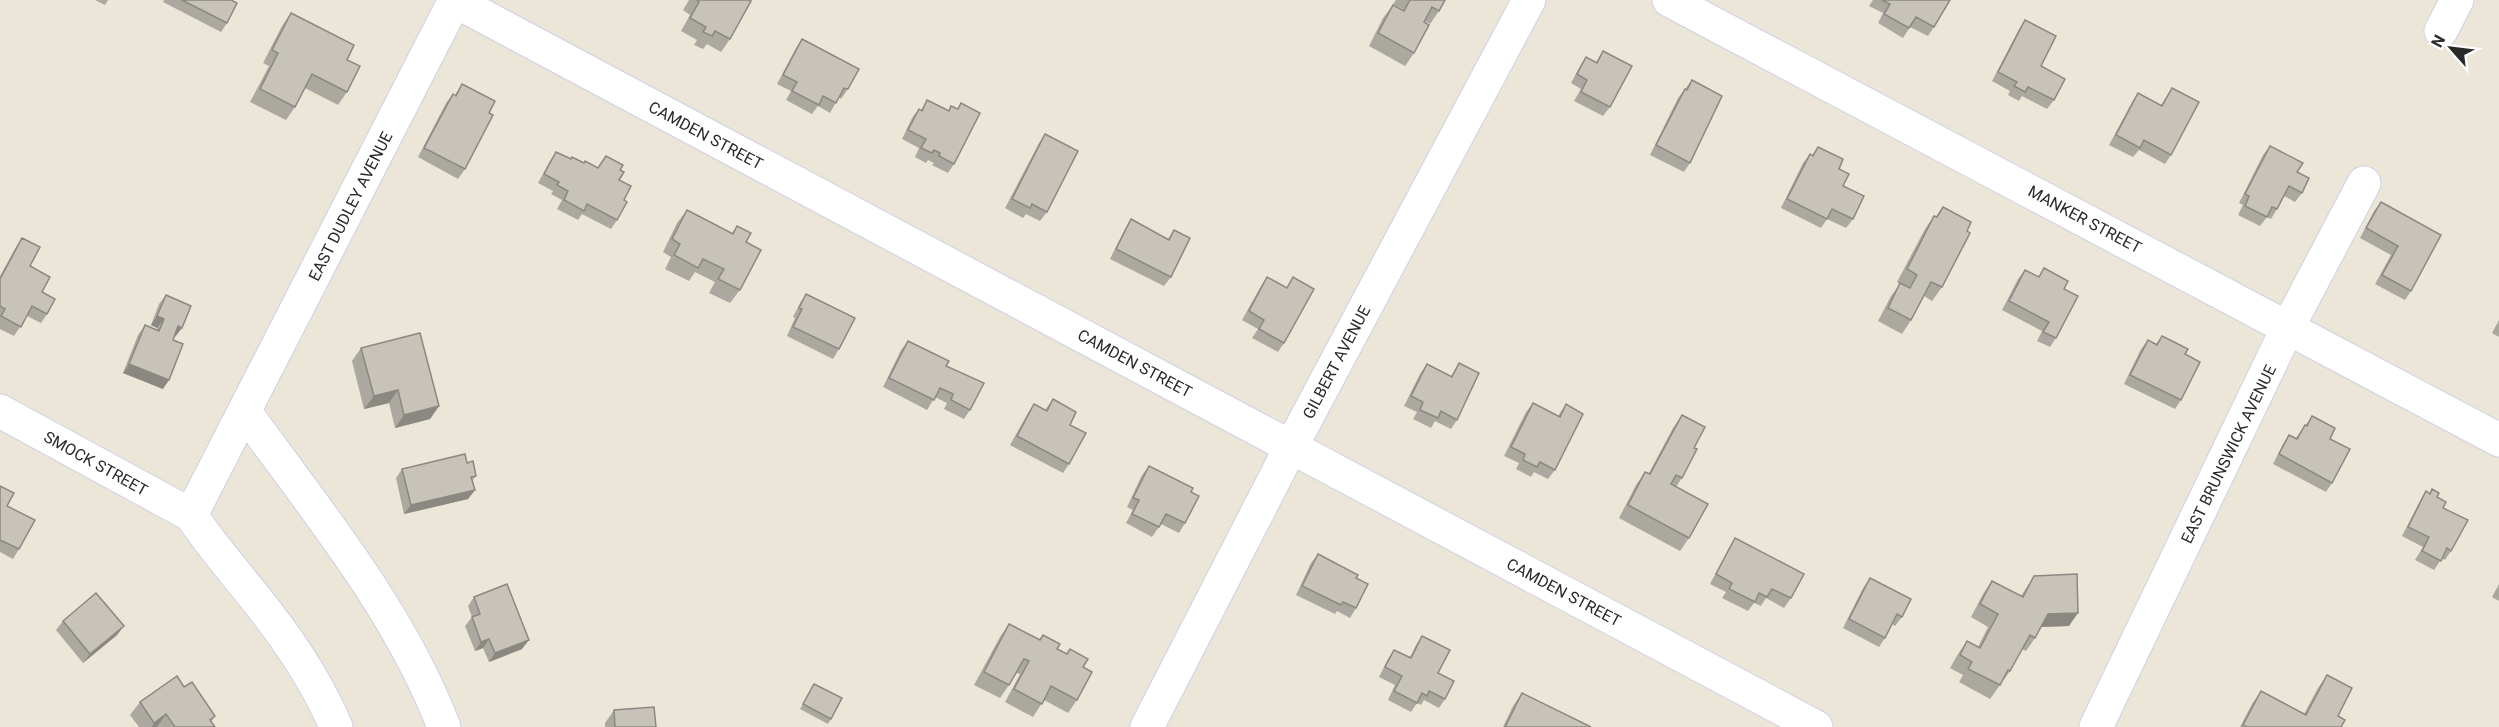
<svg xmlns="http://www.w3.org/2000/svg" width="2499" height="727" font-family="Roboto,sans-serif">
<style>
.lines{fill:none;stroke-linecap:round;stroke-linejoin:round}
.street-casing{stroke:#ced0e3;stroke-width:35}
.street{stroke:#fff;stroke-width:33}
.wall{fill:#aba89f}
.shaded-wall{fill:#8b8882}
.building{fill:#c7c3b9;stroke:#8b8882;stroke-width:1.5}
.labels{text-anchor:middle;stroke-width:4.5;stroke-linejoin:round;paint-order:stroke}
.street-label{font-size:16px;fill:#292929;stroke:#fff}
</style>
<rect width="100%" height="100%" fill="#ece6d9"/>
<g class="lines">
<defs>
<g id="street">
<polyline points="453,0 1816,727"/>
<polyline points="1669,0 2499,440"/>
<polyline points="2441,31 2457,0"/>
<polyline points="0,411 191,515"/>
<path d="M245,412C318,513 399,610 444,727"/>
<path d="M336,727C319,686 294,648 267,613C242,580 214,550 191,515L455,0"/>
<polyline points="1147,727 1291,447 1529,0"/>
<polyline points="2096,727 2288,327 2364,183"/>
</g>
</defs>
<use href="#street" class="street-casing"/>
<use href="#street" class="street"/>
</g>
<g class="wall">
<polygon points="95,0 108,0 105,5"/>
<polygon points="164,0 231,0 227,23 221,32 163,2"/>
<polygon points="689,0 749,0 730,39 721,52 707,44 703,49 694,45 697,40 681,31 690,15 683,10"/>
<polygon points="1396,0 1445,0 1439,11 1430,24 1425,21 1414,53 1405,66 1369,46 1383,18 1393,5 1402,10 1403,9 1393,4"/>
<polygon points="1873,0 1950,0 1934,27 1928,36 1910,27 1903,38 1878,23 1883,13 1869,6"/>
<polygon points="291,13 347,60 347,92 338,105 305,88 295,107 286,120 250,102 269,66 263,63 282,26"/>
<polygon points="2025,20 2041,66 2054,100 2047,109 2022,96 2019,101 2008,95 2010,91 1992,81 2019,29"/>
<polygon points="802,39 848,89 841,99 839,97 830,113 818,106 812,114 786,100 791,91 777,84 796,48"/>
<polygon points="1603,51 1610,107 1603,116 1574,101 1581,89 1571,83 1580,66 1586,57 1596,62"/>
<polygon points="1692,80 1690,163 1684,172 1650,155 1678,98"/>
<polygon points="462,84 489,113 465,169 458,179 418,157 446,103 453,94 455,95"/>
<polygon points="2172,88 2171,155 2165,164 2139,150 2133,157 2109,145 2132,102 2138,93 2161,105"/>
<polygon points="927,100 948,111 951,106 957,109 961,103 954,164 948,173 932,165 934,163 928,160 926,163 915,157 919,148 902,139 912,118 919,109 921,110"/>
<polygon points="1045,134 1047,212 1040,221 1026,214 1023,218 1005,208 1039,143"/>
<polygon points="2270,146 2297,172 2302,193 2295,202 2284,196 2277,209 2271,219 2267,217 2260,226 2238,215 2243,205 2239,203 2263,155"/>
<polygon points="1818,147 1839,169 1853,219 1846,228 1827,219 1821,228 1781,208 1803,163 1810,154 1812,155"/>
<polygon points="556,152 571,159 598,168 620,170 619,180 624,200 617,220 611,229 582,214 578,220 557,209 562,200 551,194 553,191 538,183 550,161"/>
<polygon points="2381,202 2441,235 2411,291 2405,300 2375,284 2391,255 2360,238 2374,211"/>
<polygon points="1943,207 1967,231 1942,287 1932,301 1924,296 1911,320 1902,334 1878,321 1891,296 1900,284 1897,282 1925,229 1934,216 1936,217"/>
<polygon points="687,210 732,233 737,226 746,242 740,290 730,303 709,293 715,282 695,272 689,281 665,269 671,257 663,252 677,223"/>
<polygon points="1131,219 1168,239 1174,230 1171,277 1164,286 1110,259 1125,229"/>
<polygon points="22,238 30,266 42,292 47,314 41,323 27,316 14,336 0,329 0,276 16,247"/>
<polygon points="2044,268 2064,289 2056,338 2050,347 2037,341 2042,331 2002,310 2018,279 2025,270 2038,277"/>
<polygon points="1267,277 1286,288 1293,277 1284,343 1278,352 1252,338 1258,329 1242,320 1261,286"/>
<polygon points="806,294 839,349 833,359 787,336 795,318 793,317 800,303"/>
<polygon points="166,295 175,337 174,337 173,340 163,389 123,373 138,335 145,325 157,330 157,328 151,325 159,304"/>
<polygon points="2499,320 2499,337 2492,333"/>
<polygon points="2162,336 2185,354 2181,400 2175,409 2124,384 2141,349 2148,340 2156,344"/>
<polygon points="908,341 946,366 970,410 964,419 944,409 947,403 935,397 927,410 883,387 901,350"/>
<polygon points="361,348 439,406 430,419 395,428 389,403 364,409 352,361"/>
<polygon points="1459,363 1457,420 1451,429 1435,421 1431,428 1413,419 1417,412 1404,406 1420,374 1427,364 1451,376"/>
<polygon points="1053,399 1070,425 1069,464 1063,473 1010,445 1028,413 1034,404 1045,410"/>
<polygon points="1533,403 1558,416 1566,404 1555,470 1548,479 1534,472 1531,477 1516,469 1519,463 1504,456 1526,412"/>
<polygon points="1682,415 1694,448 1682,478 1676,487 1689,538 1680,551 1619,518 1636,485 1645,472 1649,473 1673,428"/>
<polygon points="2312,416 2330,439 2332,483 2326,492 2273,464 2283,444 2289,435 2296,438 2305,425 2305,426"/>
<polygon points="467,463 476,476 472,481 475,490 468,499 404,514 396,478 402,469"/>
<polygon points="1149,466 1191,492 1185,523 1179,533 1161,524 1152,537 1126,523 1133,510 1127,507 1142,475"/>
<polygon points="0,486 7,506 19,549 13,559 0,552"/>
<polygon points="2432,489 2443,508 2451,551 2445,560 2442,558 2434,570 2415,560 2423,547 2402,536 2420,501 2426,491 2429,493"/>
<polygon points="1735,538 1791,598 1784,608 1766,598 1761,606 1754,603 1748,611 1722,598 1726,592 1710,584 1729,548"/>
<polygon points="1318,554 1356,608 1350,618 1337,611 1335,614 1296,595 1311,563"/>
<polygon points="2034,576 2069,626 2041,627 2035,638 2026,651 2022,649 2010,671 1990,699 1959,682 1963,675 1950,668 1958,654 1967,641 1978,647 1988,627 1971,617 1983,594 1992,581 2021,596"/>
<polygon points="1870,578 1902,617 1895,626 1892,624 1885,638 1879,647 1843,628 1863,588"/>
<polygon points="2499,584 2499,601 2492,597"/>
<polygon points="474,597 522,649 489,662 483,648 475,651 465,626 472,617 468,606"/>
<polygon points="63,621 117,635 83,663 56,630"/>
<polygon points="1009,624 1039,640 1043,635 1057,649 1066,654 1070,649 1083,667 1077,700 1068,713 1044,700 1033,717 1005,702 1020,674 1016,673 1009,685 1000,698 974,685 1000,637"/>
<polygon points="1422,636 1438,673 1445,699 1439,708 1424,700 1421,705 1417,703 1411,712 1388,700 1395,685 1379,677 1388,659 1394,650 1410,657 1416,645"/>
<polygon points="2327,675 2341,727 2240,727 2252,704 2261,691 2304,714 2318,688"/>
<polygon points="814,684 831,719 828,724 800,709"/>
<polygon points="184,687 215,716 211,722 215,727 139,727 130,715 140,702"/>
<polygon points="1522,693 1591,727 1503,727 1513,706"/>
<polygon points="614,710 656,727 605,727 605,723"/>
</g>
<g class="shaded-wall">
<polygon points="157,316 164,319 157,328 151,325"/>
<polygon points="178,326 182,328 175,337 172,335"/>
<polygon points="129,364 169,380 163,389 123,373"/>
<polygon points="398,390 389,403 364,409 374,396"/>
<polygon points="439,406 430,419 395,428 404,415"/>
<polygon points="475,490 468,499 404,514 411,505"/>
<polygon points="2078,613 2069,626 2039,627 2048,614"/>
<polygon points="124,626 117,635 83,663 90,654"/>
<polygon points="489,639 483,648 475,651 481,642"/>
<polygon points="529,640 522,649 489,662 495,653"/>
<polygon points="166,714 157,727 152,727 154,723"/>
</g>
<g class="building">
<polygon points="182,0 231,0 237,3 227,23"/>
<polygon points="697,0 749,0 751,1 730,39 715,31 712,36 703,32 706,27 690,18 699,2"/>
<polygon points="1410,0 1445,0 1439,11 1432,7 1424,22 1429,25 1414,53 1378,33 1393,5 1404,11"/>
<polygon points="1882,0 1950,0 1934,27 1916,17 1909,28 1884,14 1890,4"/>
<polygon points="291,13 354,45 347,60 360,66 347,92 312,74 295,107 260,89 278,53 272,50"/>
<polygon points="2025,20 2056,36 2041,66 2065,79 2054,100 2028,87 2025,92 2014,86 2017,82 1998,72"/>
<polygon points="802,39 859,69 848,89 844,88 836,103 823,96 819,105 792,91 797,82 783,75"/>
<polygon points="1603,51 1632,66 1610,107 1581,92 1587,80 1577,74 1586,57 1597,63"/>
<polygon points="1692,80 1722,96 1690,163 1656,145 1685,89 1687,90"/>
<polygon points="462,84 495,101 489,113 493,115 465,169 424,148 453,94 456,96"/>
<polygon points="2172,88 2199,102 2171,155 2144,140 2140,148 2116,135 2138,93 2162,106"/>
<polygon points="927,100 949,111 951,106 958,109 961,103 980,113 954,164 939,156 940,153 934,150 932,153 921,148 926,139 908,130 919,109 922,111"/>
<polygon points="1045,134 1078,151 1047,212 1032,204 1030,208 1012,199"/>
<polygon points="2270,146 2303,163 2297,172 2309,178 2302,193 2289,186 2277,209 2272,207 2267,217 2245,206 2249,196 2245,194"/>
<polygon points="1818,147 1843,159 1839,169 1849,174 1843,186 1864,196 1853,219 1832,209 1827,219 1787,199 1810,154 1813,156"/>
<polygon points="556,152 571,159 572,157 584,163 585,161 598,168 606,156 623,165 620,170 624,172 619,180 631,186 624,200 627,202 617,220 587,204 584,211 564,200 568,191 557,185 559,182 544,174"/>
<polygon points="2381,202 2441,235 2411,291 2382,275 2398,246 2366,228"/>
<polygon points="1943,207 1971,222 1967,231 1970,233 1942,287 1931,282 1911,320 1888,308 1900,283 1910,288 1917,275 1907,269 1934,216 1937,217"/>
<polygon points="687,210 733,234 737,226 751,233 746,242 761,250 740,290 718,279 724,269 703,259 698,268 674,255 680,244 672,239"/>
<polygon points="1131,219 1169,240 1174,230 1190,238 1171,277 1116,249"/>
<polygon points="22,238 40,247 30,266 50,277 42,292 55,299 47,314 32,306 21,327 1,316 5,309 0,306 0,279"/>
<polygon points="2044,268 2068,281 2064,289 2078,296 2056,338 2043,332 2049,322 2009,301 2025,270 2039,277"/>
<polygon points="1267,277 1287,288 1293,277 1314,289 1284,343 1259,329 1264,320 1249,311"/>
<polygon points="806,294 855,318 839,349 793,327 802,309 799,308"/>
<polygon points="166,295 191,306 182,328 178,326 173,340 183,344 169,380 129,364 145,325 159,331 164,319 157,316"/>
<polygon points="420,333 439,406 404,415 398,390 374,396 361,348"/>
<polygon points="2162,336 2188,349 2185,354 2200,362 2181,400 2130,375 2148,340 2157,345"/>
<polygon points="908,341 949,361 946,366 984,383 970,410 951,400 953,394 940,388 934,400 889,378"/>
<polygon points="1459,363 1479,373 1457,420 1441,411 1438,418 1420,410 1423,402 1411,396 1427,364 1452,377"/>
<polygon points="1053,399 1076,412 1070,425 1086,433 1069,464 1017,436 1034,404 1047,411"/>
<polygon points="1533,403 1560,417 1566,404 1583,414 1555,470 1540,462 1537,467 1523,460 1525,454 1511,447"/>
<polygon points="1682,415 1705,427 1694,448 1697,449 1682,478 1676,475 1671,484 1708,504 1689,538 1628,505 1645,472 1650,474"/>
<polygon points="2312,416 2335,428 2330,439 2350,449 2332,483 2279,454 2289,435 2297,439 2305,425 2307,426"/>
<polygon points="465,454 467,463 473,461 476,476 471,477 475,490 411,505 402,469"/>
<polygon points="1149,466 1193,488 1191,492 1199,496 1185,523 1166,514 1159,527 1132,514 1139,500 1133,498"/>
<polygon points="0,486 14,493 7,506 35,520 19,549 0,540"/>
<polygon points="2432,489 2439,493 2437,497 2446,502 2443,508 2468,520 2451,551 2447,548 2441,561 2422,551 2429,537 2408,527 2426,491 2430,494"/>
<polygon points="1735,538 1804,574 1791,598 1772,589 1767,597 1759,593 1755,602 1729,589 1732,583 1716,574"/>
<polygon points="1318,554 1358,575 1356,578 1368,584 1356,608 1343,602 1341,605 1302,586"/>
<polygon points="2077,574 2078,613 2048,614 2035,638 2030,635 2010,671 2008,670 2000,685 1968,669 1972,662 1960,655 1967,641 1980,648 1998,614 1980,604 1992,581 2023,597 2034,576"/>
<polygon points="1870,578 1911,599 1902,617 1897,614 1885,638 1849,619"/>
<polygon points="507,584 529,640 495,653 489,639 481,642 472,617 480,614 474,597"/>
<polygon points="96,593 124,626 90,654 63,621"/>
<polygon points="1009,624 1040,640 1043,635 1060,644 1057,649 1067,654 1070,649 1088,659 1083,667 1092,672 1077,700 1051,686 1042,704 1014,689 1029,661 1024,659 1009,685 984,672"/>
<polygon points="1422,636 1450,650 1438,673 1454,681 1445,699 1429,691 1427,696 1422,693 1417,703 1394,691 1402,676 1385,667 1394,650 1411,658"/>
<polygon points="2327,675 2352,688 2338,716 2345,720 2341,727 2247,727 2243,725 2261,691 2306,715"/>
<polygon points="177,676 184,687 192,682 215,716 210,720 215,727 175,727 166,714 154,723 140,702"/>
<polygon points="814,684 842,698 831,719 803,704"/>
<polygon points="1522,693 1591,727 1505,727"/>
<polygon points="654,707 656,727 615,727 614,710"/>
</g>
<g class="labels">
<g class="street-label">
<text transform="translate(706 135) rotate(28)" y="6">CAMDEN STREET</text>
<text transform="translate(350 206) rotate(-63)" y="6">EAST DUDLEY AVENUE</text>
<text transform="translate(2085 219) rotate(28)" y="6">MANKER STREET</text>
<text transform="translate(1336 362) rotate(-62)" y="6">GILBERT AVENUE</text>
<text transform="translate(1135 363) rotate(28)" y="6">CAMDEN STREET</text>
<text transform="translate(2228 454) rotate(-64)" y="6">EAST BRUNSWICK AVENUE</text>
<text transform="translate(96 463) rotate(29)" y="6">SMOCK STREET</text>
<text transform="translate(1564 592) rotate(28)" y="6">CAMDEN STREET</text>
</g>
</g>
<g transform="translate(2451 48) rotate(298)" stroke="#ffffff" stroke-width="4.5" paint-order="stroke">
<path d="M0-4.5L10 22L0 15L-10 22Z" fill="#292929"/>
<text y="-9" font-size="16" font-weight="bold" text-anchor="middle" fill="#292929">N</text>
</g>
</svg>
